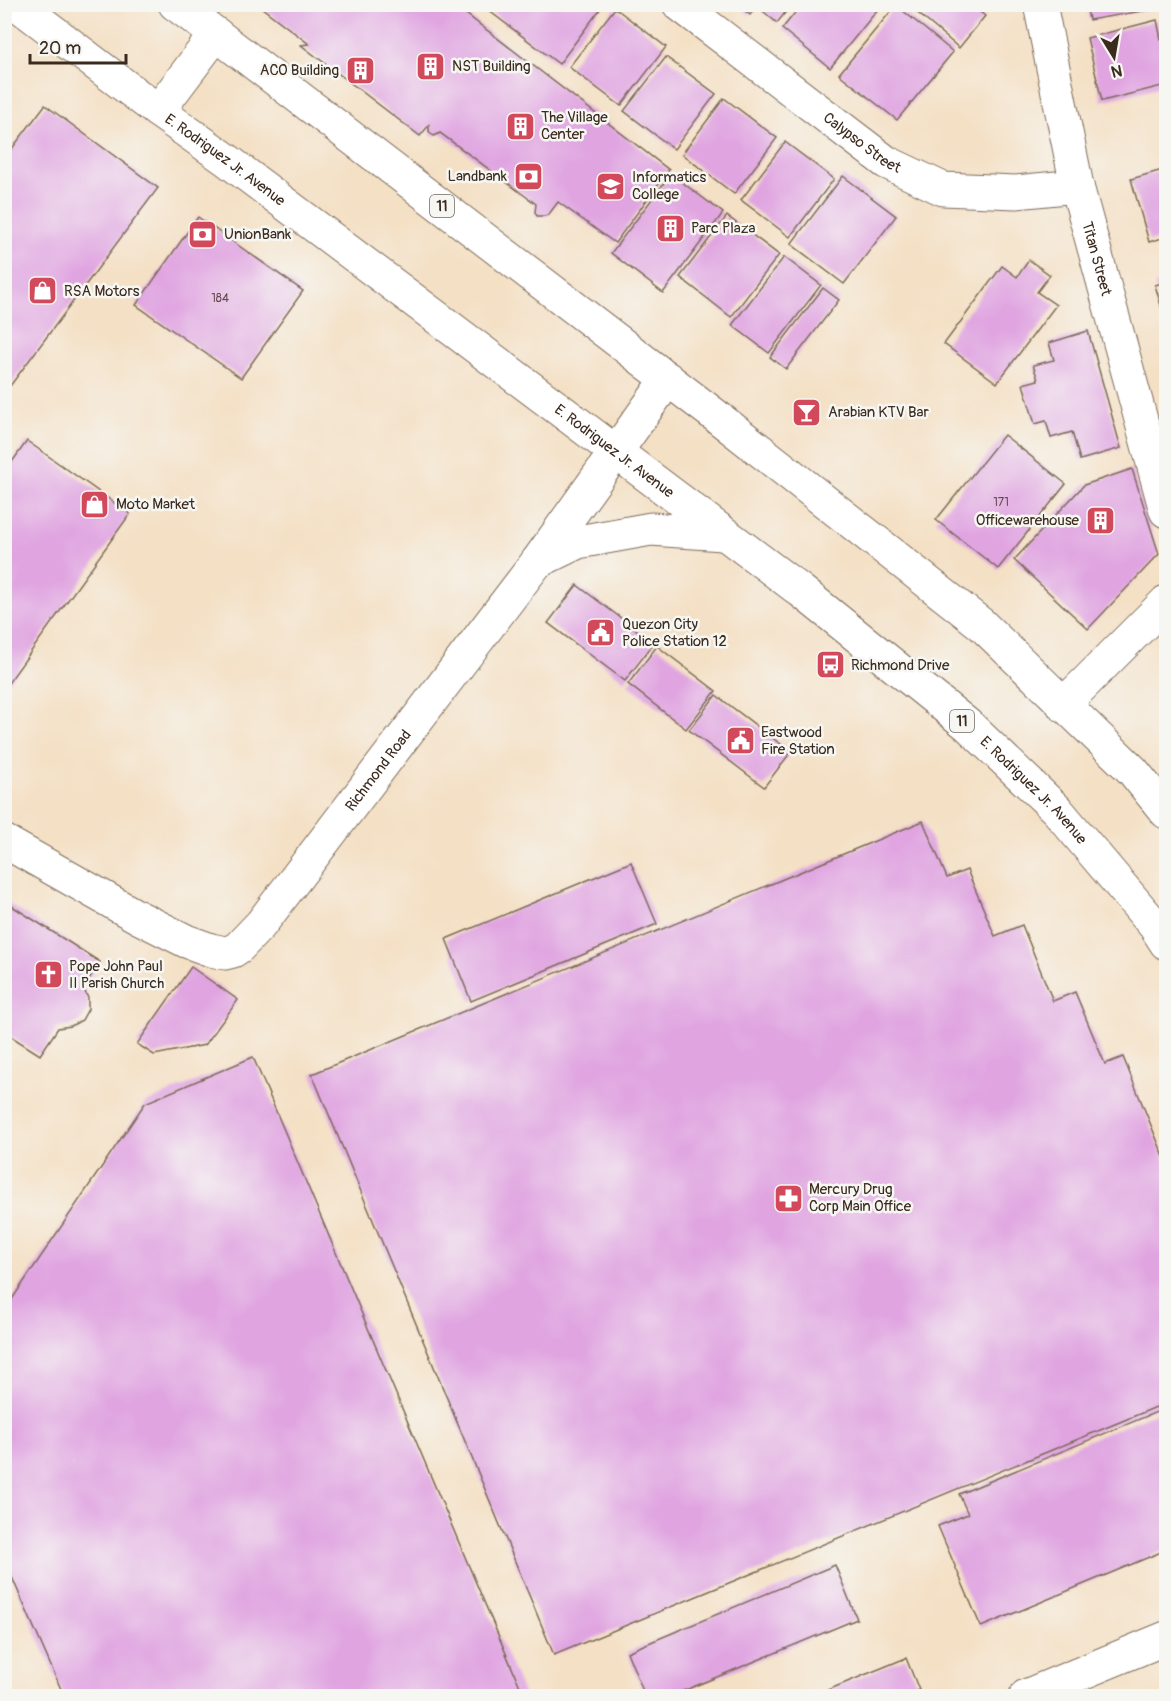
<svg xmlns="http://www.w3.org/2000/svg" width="1171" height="1701" font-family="Pangolin,sans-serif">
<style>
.building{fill:#e0a5e1}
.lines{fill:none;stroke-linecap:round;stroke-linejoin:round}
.street-casing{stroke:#7c6a58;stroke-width:35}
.secondary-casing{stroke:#7c6a58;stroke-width:35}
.primary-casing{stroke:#7c6a58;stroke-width:35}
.street{stroke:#fff;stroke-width:33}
.secondary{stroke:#fff;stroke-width:33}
.primary{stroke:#fff;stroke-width:33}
.labels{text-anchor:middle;stroke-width:5;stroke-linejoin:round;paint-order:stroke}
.number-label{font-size:12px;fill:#64494f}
.shield{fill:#f6f6f2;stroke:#73675e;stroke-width:1.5}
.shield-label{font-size:14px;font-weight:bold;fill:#3b2a1e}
.poi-label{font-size:15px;fill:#3b2a1e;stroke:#f6f6f2;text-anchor:start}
.street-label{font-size:15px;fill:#3b2a1e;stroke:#f6f6f2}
</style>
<rect width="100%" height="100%" fill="#f6f6f2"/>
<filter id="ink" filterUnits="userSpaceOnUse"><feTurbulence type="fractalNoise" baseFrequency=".0167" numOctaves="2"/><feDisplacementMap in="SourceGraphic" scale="12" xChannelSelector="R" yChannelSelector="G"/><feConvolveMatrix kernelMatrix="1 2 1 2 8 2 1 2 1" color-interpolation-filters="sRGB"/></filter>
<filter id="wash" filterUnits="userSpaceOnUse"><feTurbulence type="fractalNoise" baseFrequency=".008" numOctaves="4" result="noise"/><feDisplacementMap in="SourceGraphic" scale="24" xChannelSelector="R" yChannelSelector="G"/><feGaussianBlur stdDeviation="1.35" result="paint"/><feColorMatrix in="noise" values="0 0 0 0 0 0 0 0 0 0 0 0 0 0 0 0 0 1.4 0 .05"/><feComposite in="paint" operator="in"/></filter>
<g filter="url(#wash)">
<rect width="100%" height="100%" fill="#f4e0c5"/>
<g id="blocks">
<g class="building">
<polygon points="257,4 453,4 669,170 615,243 558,202 549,214 545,216 537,216 535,212 536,204 440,133 434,136 431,134 429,131 429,125 420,136 301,45 309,44"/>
<polygon points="480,4 604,4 559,64"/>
<polygon points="737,4 792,4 777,23 757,6 750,15"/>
<polygon points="802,4 875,4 879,8 830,68 782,29"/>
<polygon points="907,4 970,4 985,16 959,48"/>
<polygon points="1086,4 1166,4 1166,7 1089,20"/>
<polygon points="896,5 953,52 897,120 839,74"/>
<polygon points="615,8 666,47 621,106 569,67"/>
<polygon points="1157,20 1161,39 1166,38 1166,85 1102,101 1087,38"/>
<polygon points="666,57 716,94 674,149 624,111"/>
<polygon points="724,98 777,138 734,194 682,154"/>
<polygon points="45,105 158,188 4,394 4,159"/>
<polygon points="785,142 834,179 790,237 741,200"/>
<polygon points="1166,169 1166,237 1149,242 1131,179"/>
<polygon points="671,174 723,213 663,293 611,253"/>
<polygon points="843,176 896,216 844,284 791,244"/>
<polygon points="727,216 779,255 731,317 680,277"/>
<polygon points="198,217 303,291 241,378 136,305"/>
<polygon points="784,257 821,285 769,353 732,325"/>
<polygon points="1029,260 1050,275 1037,292 1056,305 997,383 944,344 1002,266 1017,277"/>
<polygon points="1166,282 1166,315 1164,316 1155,285"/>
<polygon points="823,288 839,300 786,369 770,357"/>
<polygon points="1088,331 1121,448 1080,460 1072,432 1051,438 1046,421 1035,424 1023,384 1038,380 1033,365 1054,360 1049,343"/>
<polygon points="1004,435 1066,484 998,569 936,520"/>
<polygon points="27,441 130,514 4,689 4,473"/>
<polygon points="1132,469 1159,554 1088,629 1014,560 1084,485"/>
<polygon points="577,585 654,643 625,681 548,623"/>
<polygon points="657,646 716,691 686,729 628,684"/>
<polygon points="716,695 791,752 764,787 689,730"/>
<polygon points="923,821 947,878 967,870 995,936 1022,925 1053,1001 1075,992 1105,1064 1123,1057 1166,1162 1166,1403 554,1655 312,1074"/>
<polygon points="631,862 657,924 471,1001 446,939"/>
<polygon points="4,901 100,962 83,988 88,998 88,1009 82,1020 71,1026 58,1028 40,1055 4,1032"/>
<polygon points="191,967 238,1000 205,1045 154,1055 137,1044"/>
<polygon points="253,1057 524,1696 64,1696 4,1559 4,1311 145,1103"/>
<polygon points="1166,1408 1166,1550 981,1627 938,1526 968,1514 959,1494"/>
<polygon points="835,1565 857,1619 671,1696 645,1696 627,1652"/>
<polygon points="906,1658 919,1690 904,1696 813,1696"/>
</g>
</g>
</g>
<g filter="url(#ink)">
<use href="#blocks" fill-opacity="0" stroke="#7c6a58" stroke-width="1.5"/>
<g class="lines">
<defs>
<g id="street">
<path id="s1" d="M679,4L886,162L943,189L1016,192L1077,186"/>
<path id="s2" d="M1040,4L1077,186L1166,511"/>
<polyline points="1063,705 1166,602"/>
<polyline points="1026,1696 1166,1638"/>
</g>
<g id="secondary">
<path id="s3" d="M4,841L138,917L186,941L211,950L225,953L233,951L239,947L261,924L537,562L668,379"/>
</g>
<g id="primary">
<path id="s4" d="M17,4L158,111L227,160L801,591L969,726L1057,810L1155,926L1166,943"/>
<polyline points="175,4 216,34 720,419 981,624 1133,771 1166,812"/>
<polyline points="158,111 216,34"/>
<polyline points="537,562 578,542 651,529 723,534"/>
</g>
</defs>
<use href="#street" class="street-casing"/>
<use href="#secondary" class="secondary-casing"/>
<use href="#primary" class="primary-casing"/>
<use href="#street" class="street"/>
<use href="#secondary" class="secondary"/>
<use href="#primary" class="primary"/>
</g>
</g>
<defs>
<symbol id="building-square" viewBox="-11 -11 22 22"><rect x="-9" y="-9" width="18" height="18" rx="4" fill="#d1495b" stroke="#f6f6f2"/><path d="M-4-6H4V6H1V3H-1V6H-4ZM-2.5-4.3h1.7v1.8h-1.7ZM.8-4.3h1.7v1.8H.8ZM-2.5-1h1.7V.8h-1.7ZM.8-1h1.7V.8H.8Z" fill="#fff"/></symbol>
<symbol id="bank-square" viewBox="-11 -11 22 22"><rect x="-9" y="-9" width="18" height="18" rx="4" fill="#d1495b" stroke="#f6f6f2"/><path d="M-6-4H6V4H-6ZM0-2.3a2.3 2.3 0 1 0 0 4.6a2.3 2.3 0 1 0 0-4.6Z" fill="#fff"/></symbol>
<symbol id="university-square" viewBox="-11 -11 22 22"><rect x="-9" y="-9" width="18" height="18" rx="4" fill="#d1495b" stroke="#f6f6f2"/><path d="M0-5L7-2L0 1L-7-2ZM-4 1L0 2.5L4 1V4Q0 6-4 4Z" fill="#fff"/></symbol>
<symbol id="shop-square" viewBox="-11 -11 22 22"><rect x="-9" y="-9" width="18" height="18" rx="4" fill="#d1495b" stroke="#f6f6f2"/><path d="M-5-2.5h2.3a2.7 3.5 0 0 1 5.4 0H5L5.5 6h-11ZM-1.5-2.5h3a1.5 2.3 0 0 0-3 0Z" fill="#fff"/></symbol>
<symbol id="bar-square" viewBox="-11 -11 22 22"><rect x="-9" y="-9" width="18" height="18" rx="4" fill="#d1495b" stroke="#f6f6f2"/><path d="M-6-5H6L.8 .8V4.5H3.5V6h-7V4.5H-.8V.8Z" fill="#fff"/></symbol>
<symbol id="civic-square" viewBox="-11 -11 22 22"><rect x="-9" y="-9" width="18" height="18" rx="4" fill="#d1495b" stroke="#f6f6f2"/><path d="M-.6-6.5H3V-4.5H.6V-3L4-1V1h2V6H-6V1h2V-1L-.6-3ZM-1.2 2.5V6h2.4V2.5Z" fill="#fff"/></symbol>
<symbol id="bus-square" viewBox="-11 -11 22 22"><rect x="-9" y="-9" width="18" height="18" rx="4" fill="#d1495b" stroke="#f6f6f2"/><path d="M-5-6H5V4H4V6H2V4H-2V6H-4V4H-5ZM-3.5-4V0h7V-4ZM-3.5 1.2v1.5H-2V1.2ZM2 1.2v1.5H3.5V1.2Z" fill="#fff"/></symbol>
<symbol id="church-square" viewBox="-11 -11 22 22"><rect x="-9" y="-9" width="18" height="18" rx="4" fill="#d1495b" stroke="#f6f6f2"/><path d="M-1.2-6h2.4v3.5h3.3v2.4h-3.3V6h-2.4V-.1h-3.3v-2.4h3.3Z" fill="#fff"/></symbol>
<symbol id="pharmacy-square" viewBox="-11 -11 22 22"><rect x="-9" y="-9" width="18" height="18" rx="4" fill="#d1495b" stroke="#f6f6f2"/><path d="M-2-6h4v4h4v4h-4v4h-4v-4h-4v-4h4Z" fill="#fff"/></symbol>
</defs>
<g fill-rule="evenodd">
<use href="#building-square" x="414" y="50" width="33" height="33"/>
<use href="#building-square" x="344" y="54" width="33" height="33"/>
<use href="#building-square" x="504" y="110" width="33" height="33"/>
<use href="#bank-square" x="512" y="160" width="33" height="33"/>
<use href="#university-square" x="594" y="170" width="33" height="33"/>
<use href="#building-square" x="654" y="212" width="33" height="33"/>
<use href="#bank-square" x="186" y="218" width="33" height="33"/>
<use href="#shop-square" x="26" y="274" width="33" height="33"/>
<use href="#bar-square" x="790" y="396" width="33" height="33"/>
<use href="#shop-square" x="78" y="488" width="33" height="33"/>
<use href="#building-square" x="1084" y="504" width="33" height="33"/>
<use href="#civic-square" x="584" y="616" width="33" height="33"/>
<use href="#bus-square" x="814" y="648" width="33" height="33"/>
<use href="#civic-square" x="724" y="724" width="33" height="33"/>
<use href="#church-square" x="32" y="958" width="33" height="33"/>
<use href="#pharmacy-square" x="772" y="1182" width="33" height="33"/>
</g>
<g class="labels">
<g class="number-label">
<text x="220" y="302">184</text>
<text x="1001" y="506">171</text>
</g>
<g class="shield">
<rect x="430" y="195" width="24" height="22" rx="4.5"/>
<rect x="950" y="710" width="24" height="22" rx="4.5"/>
</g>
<g class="shield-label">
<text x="442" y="211">11</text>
<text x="962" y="726">11</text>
</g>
<g class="poi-label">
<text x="452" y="71">NST Building</text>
<text x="339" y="75" text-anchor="end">ACO Building</text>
<text x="541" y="122">The Village<tspan x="541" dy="17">Center</tspan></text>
<text x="507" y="181" text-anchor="end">Landbank</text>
<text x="632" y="182">Informatics<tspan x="632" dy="17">College</tspan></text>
<text x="691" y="233">Parc Plaza</text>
<text x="224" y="239">UnionBank</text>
<text x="64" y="296">RSA Motors</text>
<text x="828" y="417">Arabian KTV Bar</text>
<text x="116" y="509">Moto Market</text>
<text x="1079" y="525" text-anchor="end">Officewarehouse</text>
<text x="622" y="629">Quezon City<tspan x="622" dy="17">Police Station 12</tspan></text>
<text x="851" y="670">Richmond Drive</text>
<text x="761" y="737">Eastwood<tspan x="761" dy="17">Fire Station</tspan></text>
<text x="69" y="971">Pope John Paul<tspan x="69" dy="17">II Parish Church</tspan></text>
<text x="809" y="1194">Mercury Drug<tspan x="809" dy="17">Corp Main Office</tspan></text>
</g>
<g class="street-label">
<text dy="5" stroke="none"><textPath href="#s1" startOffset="230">Calypso Street</textPath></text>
<text dy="5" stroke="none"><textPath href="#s4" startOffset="260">E. Rodriguez Jr. Avenue</textPath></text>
<text dy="5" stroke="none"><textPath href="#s2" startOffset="261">Titan Street</textPath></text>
<text dy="5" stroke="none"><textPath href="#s4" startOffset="746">E. Rodriguez Jr. Avenue</textPath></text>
<text dy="5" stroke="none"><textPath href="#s3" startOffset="489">Richmond Road</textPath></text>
<text dy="5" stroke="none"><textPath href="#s4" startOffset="1286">E. Rodriguez Jr. Avenue</textPath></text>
</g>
</g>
<rect width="1171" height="1701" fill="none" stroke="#f6f6f2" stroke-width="24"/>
<g transform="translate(1114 57) rotate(169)" stroke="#f6f6f2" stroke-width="4.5" paint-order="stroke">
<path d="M0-4.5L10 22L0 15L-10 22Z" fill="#3b2a1e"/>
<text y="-9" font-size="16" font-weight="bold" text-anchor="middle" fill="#3b2a1e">N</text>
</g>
<path d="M30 54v9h96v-9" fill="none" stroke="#3b2a1e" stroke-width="3"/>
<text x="39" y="54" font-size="18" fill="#3b2a1e" stroke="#f6f6f2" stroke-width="4.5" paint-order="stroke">20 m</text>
</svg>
